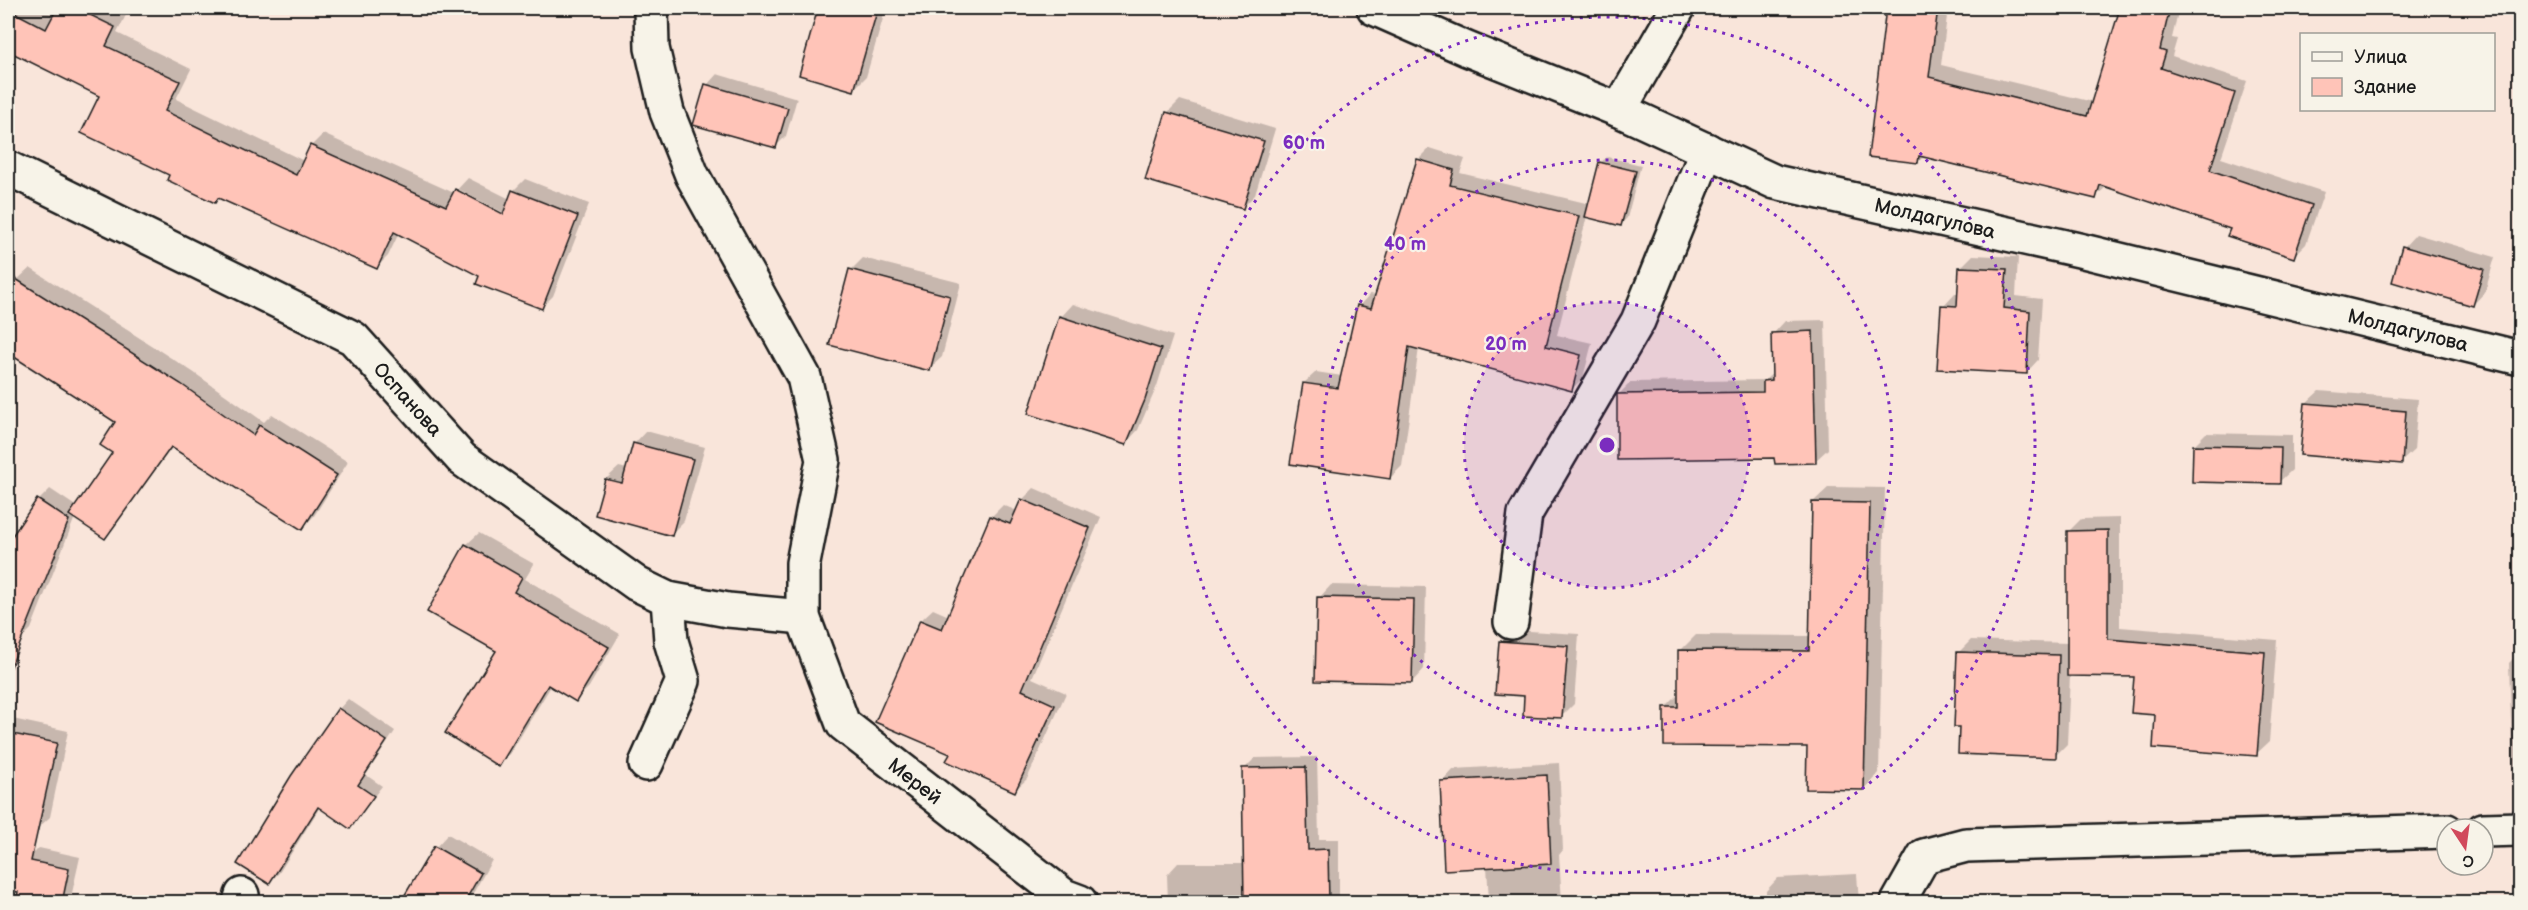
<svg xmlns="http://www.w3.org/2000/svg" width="2528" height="910" font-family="'Balsamiq Sans',sans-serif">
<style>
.shadow{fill:#0003;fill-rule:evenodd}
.building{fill:#ffc4b8;stroke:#1c1c1c;stroke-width:1.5}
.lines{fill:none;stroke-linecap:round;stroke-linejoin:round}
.minor-casing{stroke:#1c1c1c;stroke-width:38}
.minor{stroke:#f7f3e8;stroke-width:33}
.ring{fill:none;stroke:#7b2cbf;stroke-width:3;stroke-dasharray:3 6}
.labels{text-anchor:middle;stroke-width:4.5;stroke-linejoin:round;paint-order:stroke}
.street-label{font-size:20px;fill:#1c1c1c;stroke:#f7f3e8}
.centre{fill:#7b2cbf;stroke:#f7f3e8;stroke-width:3}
.ring-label{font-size:18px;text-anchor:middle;font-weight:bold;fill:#7b2cbf;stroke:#f7f3e8;stroke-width:4.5;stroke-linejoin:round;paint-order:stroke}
</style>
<rect width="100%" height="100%" fill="#f9e5da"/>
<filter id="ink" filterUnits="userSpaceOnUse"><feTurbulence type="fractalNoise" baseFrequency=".0167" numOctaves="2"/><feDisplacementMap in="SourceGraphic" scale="12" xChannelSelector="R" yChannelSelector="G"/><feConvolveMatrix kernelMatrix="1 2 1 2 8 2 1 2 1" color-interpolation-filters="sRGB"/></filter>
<g filter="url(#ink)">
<g class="shadow">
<path d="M8,8H39L55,15L58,8H111L126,15L117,33L191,69L176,99L304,161L311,146L323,134L454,193L468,178L510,199L513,191L525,179L589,204L553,296L541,308L399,233L388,256L376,268L220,197L215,202L171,175L101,95L8,51ZM458,189L510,216L509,218L458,192Z"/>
<polygon points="820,8 886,8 866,77 854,89 801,74"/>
<polygon points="1887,8 1948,8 1941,65 2093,102 2119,16 2081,8 2179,8 2172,38 2177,39 2172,56 2247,81 2221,158 2324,192 2306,244 2294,256 2232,228 2107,186 2095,197 1924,156 1918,162 1869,156"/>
<polygon points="717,74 797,98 786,136 776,146 707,85"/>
<polygon points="1180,100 1275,129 1255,195 1242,208 1147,179 1168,112"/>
<polygon points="1430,148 1465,159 1460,173 1590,204 1600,163 1607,157 1641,165 1627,218 1621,224 1587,216 1557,335 1592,343 1583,378 1572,389 1419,348 1402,466 1390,478 1304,383 1316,372 1342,376 1359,306 1370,294 1377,295 1418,160"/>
<polygon points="2416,234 2495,257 2485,292 2473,305 2404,247"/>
<polygon points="1973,255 2018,257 2016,296 2042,299 2038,360 2026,373 1943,306 1955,293 1959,293 1961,267"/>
<polygon points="863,258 961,283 942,357 929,369 851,270"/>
<polygon points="30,268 193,372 264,422 272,414 348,462 314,516 302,528 173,446 116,525 104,537 75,517 31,629 20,640 8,636 8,545 39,500 50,489 77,507 114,453 117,422 8,352 8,296 17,280"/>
<polygon points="1073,304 1173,336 1157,386 1138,430 1126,443 1061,317"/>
<polygon points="1825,320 1828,449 1815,461 1776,456 1619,394 1631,382 1765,380 1774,372 1773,334 1785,321"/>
<polygon points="2319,391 2418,399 2414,450 2401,462 2306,403"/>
<polygon points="646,431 705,447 684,521 671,534 606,479 619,467 627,469 634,444"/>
<polygon points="2206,433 2292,435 2292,470 2279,482 2194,445"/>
<polygon points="1829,487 1885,488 1879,773 1864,789 1809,745 1666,707 1680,693 1680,651 1696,635 1811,636 1813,502"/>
<polygon points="1034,488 1101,517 1032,678 1066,693 1027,779 1015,790 952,753 877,721 921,620 933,609 949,616 991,517 1003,505 1017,511 1022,500"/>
<polygon points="2120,518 2120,627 2277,640 2269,742 2256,754 2136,675 2070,675 2067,744 2055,756 1961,726 1958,653 1971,640 2069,643 2069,531 2081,519"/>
<polygon points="479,533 534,564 525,579 620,634 589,687 576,700 551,686 511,752 498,765 498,650 466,545"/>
<polygon points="1331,585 1426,587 1424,669 1412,682 1319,598"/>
<polygon points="1513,630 1579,634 1574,704 1562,716 1526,694 1500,642"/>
<polygon points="2520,652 2520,779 2513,780 2509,663"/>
<polygon points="348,699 395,731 366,775 382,786 350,827 320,807 279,873 269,882 292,777 339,709"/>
<polygon points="8,718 68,731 50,817 37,829 8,823"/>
<polygon points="1317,757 1319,839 1339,839 1339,902 1168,902 1167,875 1178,863 1245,863 1244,769 1255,758"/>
<polygon points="1559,763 1563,850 1559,855 1562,902 1489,902 1487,866 1442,782 1454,769"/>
<polygon points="448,834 492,860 468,902 402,902 436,847"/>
<polygon points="39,848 80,857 70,902 18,902 27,860"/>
<polygon points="1857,874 1859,902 1766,902 1766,891 1778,878"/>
<polygon points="2240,895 2241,902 2201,902 2206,897"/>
</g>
<g class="building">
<polygon points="57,8 76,8 115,27 106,46 180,81 165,111 296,175 310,145 446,206 455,189 503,214 512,190 578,216 542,309 476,284 479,276 394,232 377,269 218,198 215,203 167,180 169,175 81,133 99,96 8,51 8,9 46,29"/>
<polygon points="818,8 878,8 854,91 799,75"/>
<polygon points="1886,8 1938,8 1929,77 2087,116 2120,8 2170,8 2160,50 2166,52 2161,68 2235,93 2210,170 2312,205 2294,258 2227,236 2230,229 2100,185 2096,199 1919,156 1918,163 1868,157"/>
<polygon points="705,84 788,108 776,148 693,125"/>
<polygon points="1166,112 1264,141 1243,209 1145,180"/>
<polygon points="1417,159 1454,170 1450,185 1579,216 1546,346 1581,355 1572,391 1409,347 1390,479 1290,464 1303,383 1338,388 1357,305 1371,308"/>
<polygon points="1599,162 1636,171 1621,226 1585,217"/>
<polygon points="2402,246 2484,269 2473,306 2392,282"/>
<polygon points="1959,267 2007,269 2004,308 2030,311 2027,374 1937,369 1941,305 1957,306"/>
<polygon points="849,269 950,296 930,371 829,345"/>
<polygon points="8,274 181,384 253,435 259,425 337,475 302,530 171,447 105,539 69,515 112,453 100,445 115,422 8,353"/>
<polygon points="1059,316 1161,349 1145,400 1126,445 1028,414"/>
<polygon points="1813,331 1816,463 1775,464 1774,458 1617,460 1617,394 1763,392 1763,381 1772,380 1771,333"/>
<polygon points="2305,403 2406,411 2402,464 2300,455"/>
<polygon points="633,443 693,459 672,536 595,515 605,479 622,483"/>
<polygon points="2193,445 2281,447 2280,484 2192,482"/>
<polygon points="37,499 69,520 10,669 8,668 8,542"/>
<polygon points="1021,499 1090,528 1022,690 1055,705 1015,792 946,761 950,754 875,722 920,620 942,629 990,516 1010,524"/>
<polygon points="1812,502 1870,503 1864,790 1806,789 1807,747 1664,746 1664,707 1678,707 1678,650 1809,651"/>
<polygon points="2108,530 2108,639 2265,652 2257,756 2153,748 2155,715 2131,713 2134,677 2067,676 2067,531"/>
<polygon points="465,544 522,577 514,592 609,647 576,702 548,685 499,767 445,733 496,651 427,612"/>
<polygon points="1317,597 1414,599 1412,683 1315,681"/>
<polygon points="1499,641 1568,646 1562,718 1523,716 1524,696 1495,694"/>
<polygon points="1957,652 2059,655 2056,758 1958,754 1959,727 1954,727"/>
<polygon points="338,708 387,741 358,785 374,796 350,829 318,807 269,884 237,864 291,776"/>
<polygon points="8,733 57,743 31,861 69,869 62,903 16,903 18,892 8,891"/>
<polygon points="1306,767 1308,850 1328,849 1329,903 1244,903 1242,768"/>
<polygon points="1547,775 1551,864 1444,870 1440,781"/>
<polygon points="434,846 481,873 464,903 400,903"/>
</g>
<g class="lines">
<defs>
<g id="minor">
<polyline points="651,8 652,48 667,112 692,175 804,377 823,460 803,563 803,617 843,724 1064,896 1080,902"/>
<polyline points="1374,8 1467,49 1619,110 1775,182 2079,250 2520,358"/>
<polyline points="1619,110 1678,8"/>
<polyline points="8,168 353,338 462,459 637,584 668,599 728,610 803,617"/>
<polyline points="1511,622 1525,514 1638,321 1707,150"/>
<polyline points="646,764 683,681 671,641 668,599"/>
<polyline points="2483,830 2520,829"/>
<polyline points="240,902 242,895"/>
<polyline points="1898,902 1924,856 1966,845 2447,831"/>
</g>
</defs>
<use href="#minor" class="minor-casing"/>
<use href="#minor" class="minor"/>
</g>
</g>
<circle cx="1607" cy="445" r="143" fill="#7b2cbf" fill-opacity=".12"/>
<g class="ring">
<circle cx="1607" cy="445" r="143"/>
<circle cx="1607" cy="445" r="285"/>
<circle cx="1607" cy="445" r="428"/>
</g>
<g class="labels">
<g class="street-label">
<text transform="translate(1935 218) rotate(13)" y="7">Молдагулова</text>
<text transform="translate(2408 330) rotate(14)" y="7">Молдагулова</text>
<text transform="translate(408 399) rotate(48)" y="7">Оспанова</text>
<text transform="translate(915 781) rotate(38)" y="7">Мерей</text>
</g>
</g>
<circle cx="1607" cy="445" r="9" class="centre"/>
<g class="ring-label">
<text x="1304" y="149">60 m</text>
<text x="1405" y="250">40 m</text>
<text x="1506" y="350">20 m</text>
</g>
<rect width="2528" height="910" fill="none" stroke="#f7f3e8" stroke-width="30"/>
<rect x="15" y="15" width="2498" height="880" fill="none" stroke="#1c1c1c" stroke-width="2" filter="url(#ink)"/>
<rect x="2300" y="33" width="195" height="78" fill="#f7f3e8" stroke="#9f9d96" stroke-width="1.5"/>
<rect x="2312" y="52" width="30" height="9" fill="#f7f3e8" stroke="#9f9d96" stroke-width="1.5"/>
<text x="2354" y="63" font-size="18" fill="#1c1c1c">Улица</text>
<rect x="2312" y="78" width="30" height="18" fill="#ffc4b8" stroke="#9f9d96" stroke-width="1.5"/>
<text x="2354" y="93" font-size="18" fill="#1c1c1c">Здание</text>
<g transform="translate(2465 847) rotate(167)"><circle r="28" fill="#f7f3e8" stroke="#9f9d96" stroke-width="1.5"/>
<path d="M0-4.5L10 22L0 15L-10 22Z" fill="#d1495b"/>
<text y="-9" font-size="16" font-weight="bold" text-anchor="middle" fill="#1c1c1c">С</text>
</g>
</svg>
